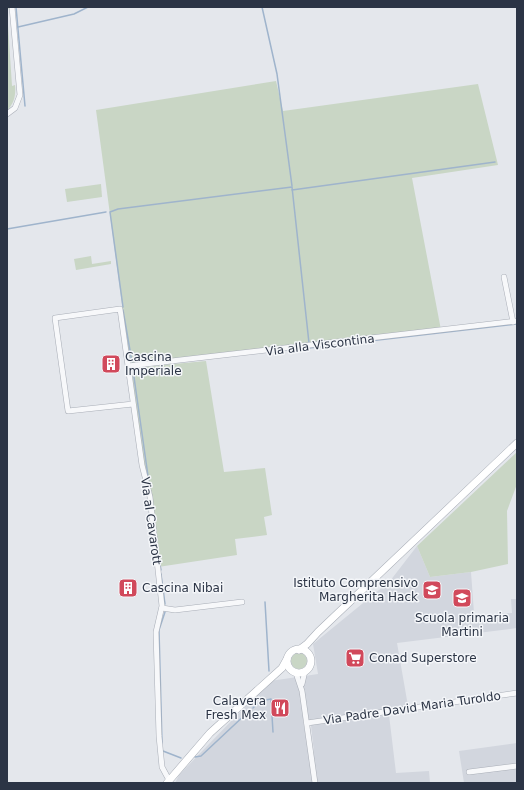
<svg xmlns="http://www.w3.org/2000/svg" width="524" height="790" font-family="'DejaVu Sans',sans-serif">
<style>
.built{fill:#d2d6de}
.green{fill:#c9d6c5}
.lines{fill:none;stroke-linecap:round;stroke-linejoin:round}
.stream{stroke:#9fb4cc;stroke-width:1.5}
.minor-casing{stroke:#a9aeb7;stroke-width:6}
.secondary-casing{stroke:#a9aeb7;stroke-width:8}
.minor{stroke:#f7f8fa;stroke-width:5}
.secondary{stroke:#fff;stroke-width:7}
.labels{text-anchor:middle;stroke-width:3;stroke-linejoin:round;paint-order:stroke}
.street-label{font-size:12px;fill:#2b3445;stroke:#f4f6f9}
.poi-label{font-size:12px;fill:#2b3445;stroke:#f4f6f9;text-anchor:start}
</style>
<rect width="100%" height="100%" fill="#e4e7ec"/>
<g class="built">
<polygon points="417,546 430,577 471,572 474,613 476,615 512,613 511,599 517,599 517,628 397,643 408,706 303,721 309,753 314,752 311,725 389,715 396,773 429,771 430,783 175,783 179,775 270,681 318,674 313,644 390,581"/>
<polygon points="517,743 517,783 464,783 459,751"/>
</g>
<g class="green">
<path d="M7,7H11L7,10L12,86L15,85C16,96 14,103 7,111Z"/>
<polygon points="276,81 283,111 478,84 498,165 412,178 441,330 130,364 96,110"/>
<polygon points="101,184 102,197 67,202 65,189"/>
<polygon points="91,256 92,264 111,261 111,264 76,270 74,259"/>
<polygon points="206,361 224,472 265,468 272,515 264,517 267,535 235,539 237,555 158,567 131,368"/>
<polygon points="517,452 517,484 507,511 508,564 471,572 430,577 417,546"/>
<circle cx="299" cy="661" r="8"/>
</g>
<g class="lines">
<g class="stream">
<polyline points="16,7 25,106"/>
<polyline points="262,7 277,74 292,186"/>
<polyline points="18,27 74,14 88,7"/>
<polyline points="292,190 495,162"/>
<polyline points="7,229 106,212"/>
<polyline points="123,307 110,212 118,209 292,187 309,343"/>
<polyline points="123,310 132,362"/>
<polyline points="309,348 517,324"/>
<polyline points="133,370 149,483"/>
<polyline points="159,560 161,570"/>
<polyline points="161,574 165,604"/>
<polyline points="265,602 269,671"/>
<polyline points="260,701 271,699 273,732"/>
<polyline points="253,708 257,704"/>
<polyline points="162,743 159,630 165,612"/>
<polyline points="163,751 181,758"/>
<polyline points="195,757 201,756 248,712"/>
</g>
<defs>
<g id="minor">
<polyline points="7,114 15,108 20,95 12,7"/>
<polyline points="504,277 513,322"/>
<polyline points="128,366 517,321"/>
<polyline points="133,404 68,411 55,318 120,309 142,465 150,497 162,606 156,632 159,736 162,767 169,780"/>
<polyline points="162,608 175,610 242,602"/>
<polyline points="296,673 302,691 315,783"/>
<polyline points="302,684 305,671"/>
<polyline points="307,723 517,693"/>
<polyline points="469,772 517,766"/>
</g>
<g id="secondary">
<circle cx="299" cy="661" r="12"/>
<polyline points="299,650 307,644 318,632 517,443"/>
<polyline points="167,783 210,733 282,668 287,659"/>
</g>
</defs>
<use href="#minor" class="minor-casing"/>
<use href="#secondary" class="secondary-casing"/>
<use href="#minor" class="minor"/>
<use href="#secondary" class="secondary"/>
</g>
<defs>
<symbol id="building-square" viewBox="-11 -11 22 22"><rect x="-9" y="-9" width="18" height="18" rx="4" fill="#d1495b" stroke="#f4f6f9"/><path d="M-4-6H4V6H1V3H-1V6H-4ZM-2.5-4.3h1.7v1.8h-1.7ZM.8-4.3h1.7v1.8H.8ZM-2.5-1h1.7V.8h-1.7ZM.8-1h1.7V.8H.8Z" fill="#fff"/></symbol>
<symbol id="school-square" viewBox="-11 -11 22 22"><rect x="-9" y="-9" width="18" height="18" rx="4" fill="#d1495b" stroke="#f4f6f9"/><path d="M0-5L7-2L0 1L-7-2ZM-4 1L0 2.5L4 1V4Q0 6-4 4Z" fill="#fff"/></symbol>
<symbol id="supermarket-square" viewBox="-11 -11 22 22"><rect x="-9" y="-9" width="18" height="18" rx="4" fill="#d1495b" stroke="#f4f6f9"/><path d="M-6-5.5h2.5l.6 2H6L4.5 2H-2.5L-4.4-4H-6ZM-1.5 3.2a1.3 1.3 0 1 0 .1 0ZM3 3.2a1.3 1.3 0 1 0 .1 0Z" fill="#fff"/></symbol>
<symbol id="restaurant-square" viewBox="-11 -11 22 22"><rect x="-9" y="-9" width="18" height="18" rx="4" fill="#d1495b" stroke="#f4f6f9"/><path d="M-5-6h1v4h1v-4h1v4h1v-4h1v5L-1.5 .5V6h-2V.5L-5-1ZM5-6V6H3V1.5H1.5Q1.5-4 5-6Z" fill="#fff"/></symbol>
</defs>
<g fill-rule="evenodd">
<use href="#building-square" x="100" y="353" width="22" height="22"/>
<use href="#building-square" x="117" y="577" width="22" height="22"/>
<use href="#school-square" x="421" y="579" width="22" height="22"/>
<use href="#school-square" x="451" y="587" width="22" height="22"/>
<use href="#supermarket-square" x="344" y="647" width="22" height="22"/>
<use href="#restaurant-square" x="269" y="697" width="22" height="22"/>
</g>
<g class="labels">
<g class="street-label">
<text transform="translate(320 345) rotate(-7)" y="4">Via alla Viscontina</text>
<text transform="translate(151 521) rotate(82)" y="4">Via al Cavarott</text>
<text transform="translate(412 708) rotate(-8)" y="4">Via Padre David Maria Turoldo</text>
</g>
<g class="poi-label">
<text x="125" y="361">Cascina<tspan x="125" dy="14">Imperiale</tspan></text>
<text x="418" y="587" text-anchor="end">Istituto Comprensivo<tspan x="418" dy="14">Margherita Hack</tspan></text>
<text x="142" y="592">Cascina Nibai</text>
<text x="462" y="622" text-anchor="middle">Scuola primaria<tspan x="462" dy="14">Martini</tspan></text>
<text x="369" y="662">Conad Superstore</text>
<text x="266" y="705" text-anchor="end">Calavera<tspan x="266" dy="14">Fresh Mex</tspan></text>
</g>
</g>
<rect width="524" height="790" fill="none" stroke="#2b3445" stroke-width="16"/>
</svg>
